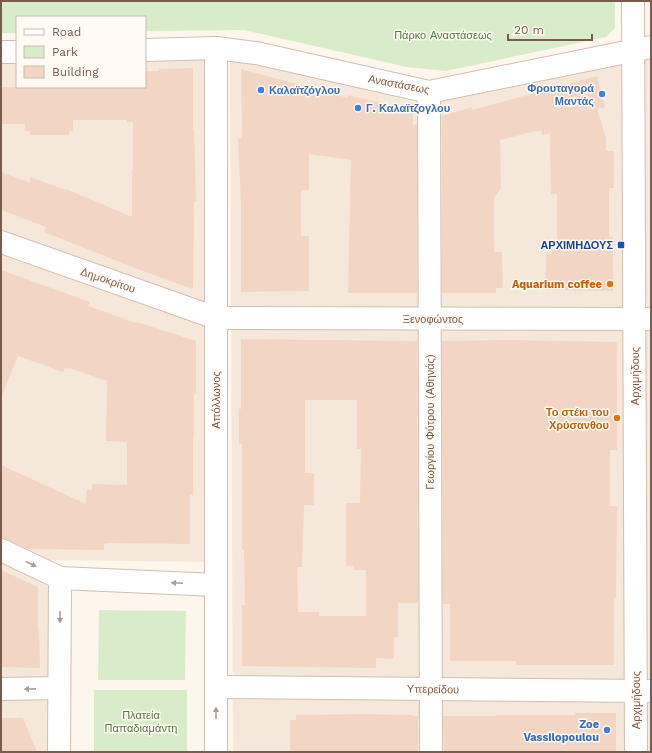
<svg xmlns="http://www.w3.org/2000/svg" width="652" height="753" font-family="'Work Sans',sans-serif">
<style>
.residential{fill:#f5e8da}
.green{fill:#d8ecc9}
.building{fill:#f3d5c3;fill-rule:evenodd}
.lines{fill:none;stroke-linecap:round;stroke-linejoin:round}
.minor-casing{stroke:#d1beb0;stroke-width:24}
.minor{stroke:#fff;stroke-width:22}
.oneway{fill:#af9d94}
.shop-dot{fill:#3f7fe0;stroke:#fffaf3;stroke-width:1.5}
.transit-dot{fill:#1a4fb4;stroke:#fffaf3;stroke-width:1.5}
.food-dot{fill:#e8710a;stroke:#fffaf3;stroke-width:1.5}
.labels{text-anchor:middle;stroke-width:3;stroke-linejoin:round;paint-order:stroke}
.park-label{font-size:11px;fill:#537a41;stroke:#fffaf3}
.street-label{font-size:11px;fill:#7a5c4d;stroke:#fffaf3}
.shop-label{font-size:11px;font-weight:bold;fill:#366cbe;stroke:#fffaf3;text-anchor:end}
.transit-label{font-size:11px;font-weight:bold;fill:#164399;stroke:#fffaf3;text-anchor:end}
.food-label{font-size:11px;font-weight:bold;fill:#c56008;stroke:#fffaf3;text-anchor:end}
</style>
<rect width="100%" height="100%" fill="#fdf6ec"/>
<g class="residential">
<polygon points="651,54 651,752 233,752 230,59 255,60 421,104"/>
<polygon points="204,56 206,562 48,560 48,752 1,752 1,62 17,61 17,87 145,87 145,58"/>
</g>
<g class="green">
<polygon points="1,1 615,1 615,28 606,37 446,71 407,67 244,30 145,31 145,17 17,17 17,33 1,33"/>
<polygon points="99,610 186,611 185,680 98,680"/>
<rect x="94" y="690" width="93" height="62"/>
</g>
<g class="building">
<polygon points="193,68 193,130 194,130 196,201 194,201 193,289 140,270 44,232 46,227 1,210 1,172 30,183 30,177 66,190 66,189 132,217 132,170 133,170 133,122 127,122 127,120 73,120 73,131 69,131 69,135 30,135 30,131 25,131 25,124 1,124 1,87 145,87 145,71 159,71 159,69"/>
<polygon points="241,69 348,98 348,95 413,111 413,125 417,124 417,293 348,293 351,160 309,154 309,190 301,190 301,236 309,236 309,291 241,292 241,204 238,138 242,139"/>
<polygon points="597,76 605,107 597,109 606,138 606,151 614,151 614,188 609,188 609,237 613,237 613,291 545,290 546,254 552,254 552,250 557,250 557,194 551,194 550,133 543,135 541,130 500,140 501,188 494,198 494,252 502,252 503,288 496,288 496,293 442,293 442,116 472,107 472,110"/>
<polygon points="1,270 90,302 88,306 136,323 137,322 196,341 196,393 194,393 194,436 193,436 193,495 190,495 190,544 107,543 104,544 104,550 28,549 6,539 1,538 1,465 86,504 87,490 92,490 92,484 127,485 127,442 106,441 107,381 69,368 68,369 65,368 63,372 18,356 2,395 1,394"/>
<path d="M241,339L417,341L418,603H398V637H394V659L376,658V668L242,666V605H245L244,549L242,550V444H239V409H241ZM305,400H357V449H361L360,503H346V566L354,565V570H366V616H319V612H298L297,567H302L304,505H314V473H305Z"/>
<polygon points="506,340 617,342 617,450 610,450 610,506 617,506 616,598 614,598 614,665 516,665 516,661 450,661 450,604 443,604 442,341"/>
<polygon points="1,570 38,587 38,629 39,630 40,668 1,667"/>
<polygon points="575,713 616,713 616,752 444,752 443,716 495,716 495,715 575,715"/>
<polygon points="362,714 413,715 413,716 418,716 418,752 290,752 290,720 296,720 296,715"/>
<polygon points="1,718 23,718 37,752 1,752"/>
</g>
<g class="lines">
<defs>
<g id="minor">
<polyline points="633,1 636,752"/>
<polyline points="216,48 216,752"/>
<polyline points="145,50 216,48 256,53 429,92 651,47"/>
<polyline points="1,52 17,52"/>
<polyline points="429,92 431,752"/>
<polyline points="1,242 216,318 651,319"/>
<polyline points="1,550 60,578 216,585"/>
<polyline points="216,687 650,691"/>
<polyline points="1,689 59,688"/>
<polyline points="59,752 60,578"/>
</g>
</defs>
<use href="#minor" class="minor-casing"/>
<use href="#minor" class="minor"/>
</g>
<defs><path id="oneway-solid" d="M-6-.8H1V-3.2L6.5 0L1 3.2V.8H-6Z"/></defs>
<g class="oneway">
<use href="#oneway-solid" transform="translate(31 564) rotate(26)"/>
<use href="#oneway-solid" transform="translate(177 583) rotate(-177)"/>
<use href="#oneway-solid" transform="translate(60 617) rotate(90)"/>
<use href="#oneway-solid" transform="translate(30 689) rotate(179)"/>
<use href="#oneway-solid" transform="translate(216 713) rotate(-90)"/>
</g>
<g class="shop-dot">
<circle cx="261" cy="90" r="4"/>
<circle cx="602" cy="94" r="4"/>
<circle cx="358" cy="108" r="4"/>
<circle cx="607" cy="730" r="4"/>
</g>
<rect class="transit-dot" x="617" y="241" width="8" height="8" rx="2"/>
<g class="food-dot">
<circle cx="610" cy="284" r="4"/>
<circle cx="617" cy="418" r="4"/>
</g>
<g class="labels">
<g class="park-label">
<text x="443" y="39">Πάρκο Αναστάσεως</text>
<text x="141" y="719">Πλατεία<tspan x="141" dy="13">Παπαδιαμάντη</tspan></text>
</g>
<g class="street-label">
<text transform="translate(399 84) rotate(11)" y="4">Αναστάσεως</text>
<text transform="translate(108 280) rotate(19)" y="4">Δημοκρίτου</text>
<text x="433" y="323">Ξενοφώντος</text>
<text transform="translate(635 376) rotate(-90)" y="4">Αρχιμήδους</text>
<text transform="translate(216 400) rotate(-90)" y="4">Απόλλωνος</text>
<text transform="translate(430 422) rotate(-90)" y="4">Γεωργίου Φύτρου (Αθηνάς)</text>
<text transform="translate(433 689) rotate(1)" y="4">Υπερείδου</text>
<text transform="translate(636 700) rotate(-90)" y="4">Αρχιμήδους</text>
</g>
<g class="shop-label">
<text x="594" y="92">Φρουταγορά<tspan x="594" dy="13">Μαντάς</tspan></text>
<text x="269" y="94" text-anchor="start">Καλαϊτζόγλου</text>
<text x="366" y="112" text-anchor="start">Γ. Καλαϊτζογλου</text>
<text x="599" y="728">Zoe<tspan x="599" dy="13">Vassilopoulou</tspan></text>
</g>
<g class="transit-label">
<text x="613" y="249">ΑΡΧΙΜΗΔΟΥΣ</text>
</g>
<g class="food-label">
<text x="602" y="288">Aquarium coffee</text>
<text x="609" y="416">Το στέκι του<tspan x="609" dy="13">Χρύσανθου</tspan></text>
</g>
</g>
<rect width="652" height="753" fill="none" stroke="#7a5c4d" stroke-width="4"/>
<rect x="16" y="16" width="130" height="72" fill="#fffaf3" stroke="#cabbb1"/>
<rect x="24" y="29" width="20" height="6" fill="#ffffff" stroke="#cabbb1"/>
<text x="52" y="36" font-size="12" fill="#7a5c4d">Road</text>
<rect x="24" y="46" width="20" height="12" fill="#d8ecc9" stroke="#cabbb1"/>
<text x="52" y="56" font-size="12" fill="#7a5c4d">Park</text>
<rect x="24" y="66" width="20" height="12" fill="#f3d5c3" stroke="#cabbb1"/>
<text x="52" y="76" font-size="12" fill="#7a5c4d">Building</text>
<path d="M508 34v6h84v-6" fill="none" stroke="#7a5c4d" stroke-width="2"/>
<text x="514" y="34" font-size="12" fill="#7a5c4d" stroke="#fffaf3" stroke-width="3" paint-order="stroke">20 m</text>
</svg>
